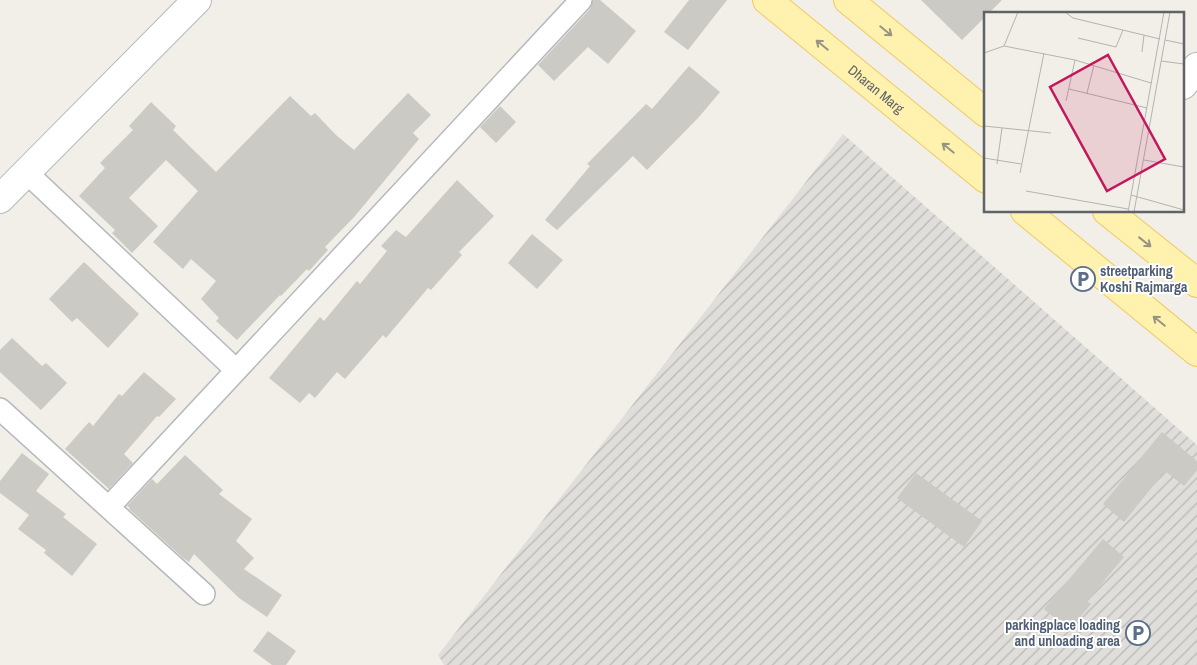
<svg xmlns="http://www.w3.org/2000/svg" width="1197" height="665" font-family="'Archivo Narrow',sans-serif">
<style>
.industrial{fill:url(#industrial-furrows)}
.building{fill:#cccac5}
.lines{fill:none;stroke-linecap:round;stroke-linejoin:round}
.minor-casing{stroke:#b5b8bc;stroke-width:24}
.tertiary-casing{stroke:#b5b8bc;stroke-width:30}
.primary-casing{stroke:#f2c960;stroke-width:30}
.minor{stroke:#fff;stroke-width:21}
.tertiary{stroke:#fff;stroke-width:28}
.primary{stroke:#fff2af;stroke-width:28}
.oneway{stroke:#979581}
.labels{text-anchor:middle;stroke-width:4;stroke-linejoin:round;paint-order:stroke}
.street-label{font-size:14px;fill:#5f6368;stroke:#fff}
.service-label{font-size:14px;font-weight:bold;fill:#4e5e75;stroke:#fff;text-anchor:start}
.inset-road{fill:none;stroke:#b3b3b1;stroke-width:1}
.view{fill:#c2185b;fill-opacity:0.15;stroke:#c2185b;stroke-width:2.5}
.inset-edge{fill:none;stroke:#5f6368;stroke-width:2.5}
</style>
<defs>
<pattern id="industrial-furrows" width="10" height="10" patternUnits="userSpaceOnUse" patternTransform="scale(1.25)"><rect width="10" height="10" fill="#e0deda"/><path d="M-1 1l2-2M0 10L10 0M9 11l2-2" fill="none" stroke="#b9b8b5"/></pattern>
</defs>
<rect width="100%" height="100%" fill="#f1efe8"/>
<polygon class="industrial" points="843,134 1197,445 1197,665 444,665 438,655"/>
<g class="building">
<polygon points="593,0 600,0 636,31 608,64 588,47 554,81 538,65 590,9"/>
<polygon points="689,0 727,0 688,50 664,32"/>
<polygon points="921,0 1002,0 988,14 986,14 986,16 962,40"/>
<polygon points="689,66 720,92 699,117 647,170 633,156 557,230 545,220 590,166 587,164 646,104 652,109"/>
<polygon points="408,93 431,115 413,133 419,139 355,216 325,247 328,250 309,271 307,269 281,296 280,295 237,340 216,321 219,318 201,299 216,281 191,259 183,269 153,242 198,191 166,160 129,198 158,226 132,253 112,233 115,230 79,196 105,168 100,163 133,130 129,126 151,102 176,126 173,130 216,172 290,96 311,116 315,113 336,135 354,150"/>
<polygon points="500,106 516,122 496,143 480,127"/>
<polygon points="457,180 494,216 459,252 462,255 431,290 428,288 386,338 383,335 345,379 337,372 315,398 309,393 300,403 269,378 320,317 324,321 357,281 360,284 387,251 381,246 396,230 406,237"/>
<polygon points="532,234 563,260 537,289 508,263"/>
<polygon points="84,262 139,314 108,348 77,318 72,322 49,299"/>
<polygon points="12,338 42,366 46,363 67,383 41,410 0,372 0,350"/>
<polygon points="144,372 176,399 159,417 157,416 124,454 133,463 109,489 65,449 89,422 93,426 119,394 122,396"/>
<polygon points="1162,432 1197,461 1197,470 1184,486 1165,471 1124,522 1103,504"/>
<polygon points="22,453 49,474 36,491 66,514 63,517 97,544 72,576 44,553 46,550 18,529 29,515 0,493 0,481"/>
<polygon points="185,455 223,490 219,494 252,519 236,541 254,558 244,569 282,595 267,617 239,598 194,554 189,562 183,558 129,509 130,508 127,506 152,479 157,484"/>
<polygon points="916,473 982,521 964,547 897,498"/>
<polygon points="1103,539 1124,557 1087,601 1091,604 1069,630 1044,609"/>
<polygon points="268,631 296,651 286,665 272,665 253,651"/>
</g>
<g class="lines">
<defs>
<g id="minor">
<polyline points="26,172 236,370"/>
<polyline points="0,409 204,594"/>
<polyline points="109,507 581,0"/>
</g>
<g id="tertiary">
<polyline points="1183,85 1197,67"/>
<polyline points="0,199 197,0"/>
</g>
<g id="primary">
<path id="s1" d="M767,0L986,179"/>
<polyline points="848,0 986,113"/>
<polyline points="1025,211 1197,352"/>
<polyline points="1107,211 1197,283"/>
</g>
</defs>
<use href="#minor" class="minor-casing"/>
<use href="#tertiary" class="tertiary-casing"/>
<use href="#primary" class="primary-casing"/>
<use href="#minor" class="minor"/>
<use href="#tertiary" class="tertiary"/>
<use href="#primary" class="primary"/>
</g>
<defs><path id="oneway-shaft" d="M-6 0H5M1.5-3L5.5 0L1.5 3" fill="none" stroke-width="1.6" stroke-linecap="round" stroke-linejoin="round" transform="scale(1.25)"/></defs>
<g class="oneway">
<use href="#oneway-shaft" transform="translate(886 31) rotate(39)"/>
<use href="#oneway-shaft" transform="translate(822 45) rotate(-141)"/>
<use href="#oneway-shaft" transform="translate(948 148) rotate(-141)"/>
<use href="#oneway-shaft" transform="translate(1145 242) rotate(38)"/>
<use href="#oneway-shaft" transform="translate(1159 321) rotate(-141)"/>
</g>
<defs>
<symbol id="parking-ring" viewBox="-11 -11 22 22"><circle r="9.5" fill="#fff" stroke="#5c6f8a" stroke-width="1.5"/><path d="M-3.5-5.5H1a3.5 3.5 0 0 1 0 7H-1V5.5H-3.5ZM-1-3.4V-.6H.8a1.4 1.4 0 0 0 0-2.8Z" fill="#5c6f8a"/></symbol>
</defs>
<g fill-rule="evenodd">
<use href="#parking-ring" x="1069" y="265" width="28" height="28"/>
<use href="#parking-ring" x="1124" y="619" width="28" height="28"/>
</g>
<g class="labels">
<g class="street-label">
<text dy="5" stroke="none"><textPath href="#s1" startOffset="141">Dharan Marg</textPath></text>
</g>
<g class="service-label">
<text x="1100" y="276">streetparking<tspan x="1100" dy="16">Koshi Rajmarga</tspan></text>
<text x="1120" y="630" text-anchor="end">parkingplace loading<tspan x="1120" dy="16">and unloading area</tspan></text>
</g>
</g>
<g transform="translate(984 12)">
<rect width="200" height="200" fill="#f1efe8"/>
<path class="inset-road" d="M81,0L89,6L176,27M94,26L132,35L139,18M181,28L200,32M20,34L34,0M158,40L160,23M0,41L20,34L91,48L167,71M177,49L200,52M85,77L163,96M103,81L110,53M82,89L91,48M0,114L67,121M0,146L37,152M160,148L200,155M13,152L18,116M36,161L60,41M42,179L144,197M147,183L200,198M144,200L180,0M150,200L186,0"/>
<path class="view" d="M124,43L181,147L123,179L66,75Z"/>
<rect width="200" height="200" class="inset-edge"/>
</g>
</svg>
